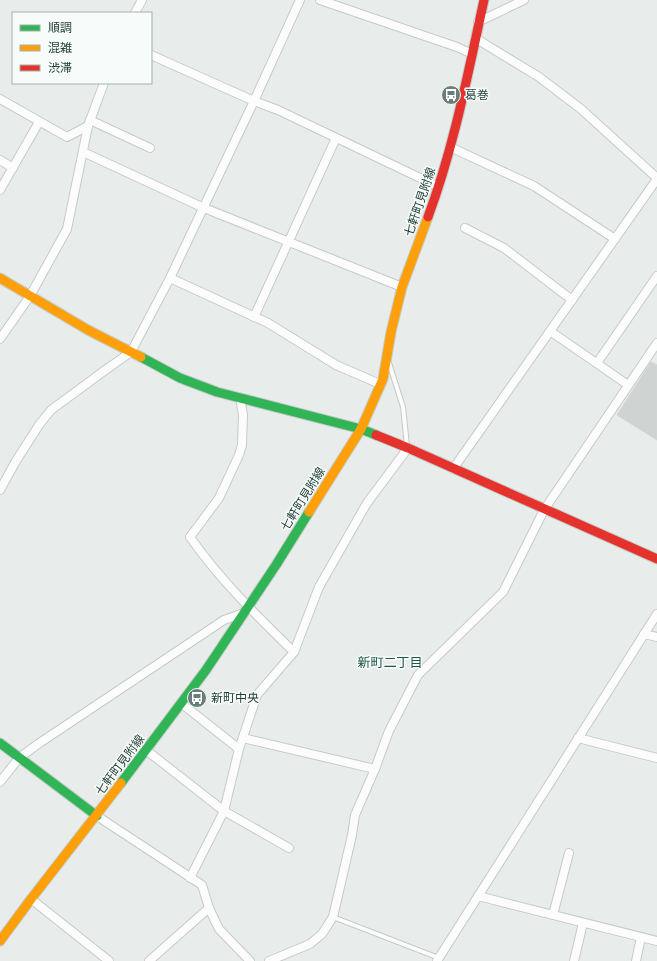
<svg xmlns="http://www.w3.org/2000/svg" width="657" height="961" font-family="'Space Grotesk','Noto Sans JP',sans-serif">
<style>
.building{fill:#cfd4d2;stroke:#d1d6d4}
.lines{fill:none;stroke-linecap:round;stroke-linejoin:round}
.lane-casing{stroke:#c5cac8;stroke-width:6}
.street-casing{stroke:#c5cac8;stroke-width:10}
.fast-casing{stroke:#c3cbc8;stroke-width:11}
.slow-casing{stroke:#c3cbc8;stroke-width:11}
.jam-casing{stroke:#c3cbc8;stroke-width:11}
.lane{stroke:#fcfcfc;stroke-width:4}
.street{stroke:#fcfcfc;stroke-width:8}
.fast{stroke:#30b455;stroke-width:9}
.slow{stroke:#ff9f0a;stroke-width:9}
.jam{stroke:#e5322d;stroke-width:9}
.labels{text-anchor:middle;stroke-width:3;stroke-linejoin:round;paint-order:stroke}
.poi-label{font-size:12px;fill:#24423a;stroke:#f7fbf9;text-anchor:start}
.street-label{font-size:12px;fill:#24423a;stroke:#f7fbf9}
.neighbourhood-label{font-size:13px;fill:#1f5548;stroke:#f7fbf9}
</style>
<rect width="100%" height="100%" fill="#e8edeb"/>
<polygon class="building" points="651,362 657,365 657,440 617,415"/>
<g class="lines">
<defs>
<g id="lane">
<polyline points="389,363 403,407 407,446"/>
<polyline points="333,917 439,958"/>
</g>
<g id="street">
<polyline points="320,0 457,47 472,54"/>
<polyline points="135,13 142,0"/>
<polyline points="478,22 524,0"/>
<polyline points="475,38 539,77 581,109 657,178"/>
<polyline points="151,55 254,101 278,110 439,187"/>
<polyline points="0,99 67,137 88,126"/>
<polyline points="90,120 150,148"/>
<polyline points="450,147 534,186 615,239"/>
<polyline points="83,152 204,208 402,287"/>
<polyline points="0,160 13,168"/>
<polyline points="0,190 39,122"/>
<polyline points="465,228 504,248 572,300"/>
<polyline points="170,278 268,323 336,365 380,384"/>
<polyline points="254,317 336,138"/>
<polyline points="550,331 628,385"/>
<polyline points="0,339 30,296 67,229 88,126 104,83"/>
<polyline points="597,363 657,276"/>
<path d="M240,398L243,415L242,445L239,455L219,498L190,537C220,580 257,616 294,652"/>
<polyline points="453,469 657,179"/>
<polyline points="0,490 16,461 39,425 51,410 104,371 131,352 170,278 254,101 300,0"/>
<polyline points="644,634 657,637"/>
<polyline points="181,703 239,749"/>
<polyline points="243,738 375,769"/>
<polyline points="578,738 657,758"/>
<polyline points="146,750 224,811 289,848"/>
<polyline points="0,782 19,758 38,744 224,620 244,613"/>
<polyline points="97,816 202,885 209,908 219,929 250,961"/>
<polyline points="190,878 224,811 239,749 257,695 294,652 319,587 367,503 408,448"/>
<polyline points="478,896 657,941"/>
<polyline points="31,899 109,961"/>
<polyline points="553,915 569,853"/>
<polyline points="149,961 209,908"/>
<polyline points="269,961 310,944 322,934 333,917 352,835 355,815 375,769 389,731 418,675 503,592 544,510 657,343"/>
<polyline points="437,961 657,614"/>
<polyline points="574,961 583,923"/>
<polyline points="636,961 641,937"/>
</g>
<g id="fast">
<polyline points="141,357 180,378 217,392 361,429 376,435"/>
<polyline points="0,743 97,816"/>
<polyline points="121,783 206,670 276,565 309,512"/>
</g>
<g id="slow">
<polyline points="0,278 88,330 141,357"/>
<polyline points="309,512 361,429 383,379 391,332 402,287 428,217"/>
<polyline points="0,941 31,899 121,783"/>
</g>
<g id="jam">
<path d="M428,217C454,147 468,73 484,0"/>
<polyline points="376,435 408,448 657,559"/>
</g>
</defs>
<use href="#lane" class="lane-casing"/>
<use href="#street" class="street-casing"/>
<use href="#fast" class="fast-casing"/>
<use href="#slow" class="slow-casing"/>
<use href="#jam" class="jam-casing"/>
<use href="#lane" class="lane"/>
<use href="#street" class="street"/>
<use href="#fast" class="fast"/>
<use href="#slow" class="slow"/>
<use href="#jam" class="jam"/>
</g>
<defs>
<symbol id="bus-disc" viewBox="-11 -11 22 22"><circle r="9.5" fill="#697e78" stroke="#f7fbf9"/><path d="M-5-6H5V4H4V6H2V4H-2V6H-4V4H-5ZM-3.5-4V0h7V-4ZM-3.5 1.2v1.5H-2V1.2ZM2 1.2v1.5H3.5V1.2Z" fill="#fff"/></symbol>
</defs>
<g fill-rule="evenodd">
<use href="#bus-disc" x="440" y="84" width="22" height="22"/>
<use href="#bus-disc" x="186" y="687" width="22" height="22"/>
</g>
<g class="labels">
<g class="poi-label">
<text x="465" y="99">葛巻</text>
<text x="211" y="702">新町中央</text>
</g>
<g class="street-label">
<text transform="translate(420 202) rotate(-71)" y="4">七軒町見附線</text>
<text transform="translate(303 499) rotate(-58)" y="4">七軒町見附線</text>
<text transform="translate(120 765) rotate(-53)" y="4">七軒町見附線</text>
</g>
<g class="neighbourhood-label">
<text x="390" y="667">新町二丁目</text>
</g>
</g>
<rect x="12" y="12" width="140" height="72" fill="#f7fbf9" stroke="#a3b1ad"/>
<rect x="20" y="25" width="20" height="6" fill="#30b455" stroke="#a3b1ad"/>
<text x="48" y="32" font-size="12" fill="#24423a">順調</text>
<rect x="20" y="45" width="20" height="6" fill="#ff9f0a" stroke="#a3b1ad"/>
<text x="48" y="52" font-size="12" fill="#24423a">混雑</text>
<rect x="20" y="65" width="20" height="6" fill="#e5322d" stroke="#a3b1ad"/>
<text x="48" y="72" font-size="12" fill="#24423a">渋滞</text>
</svg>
